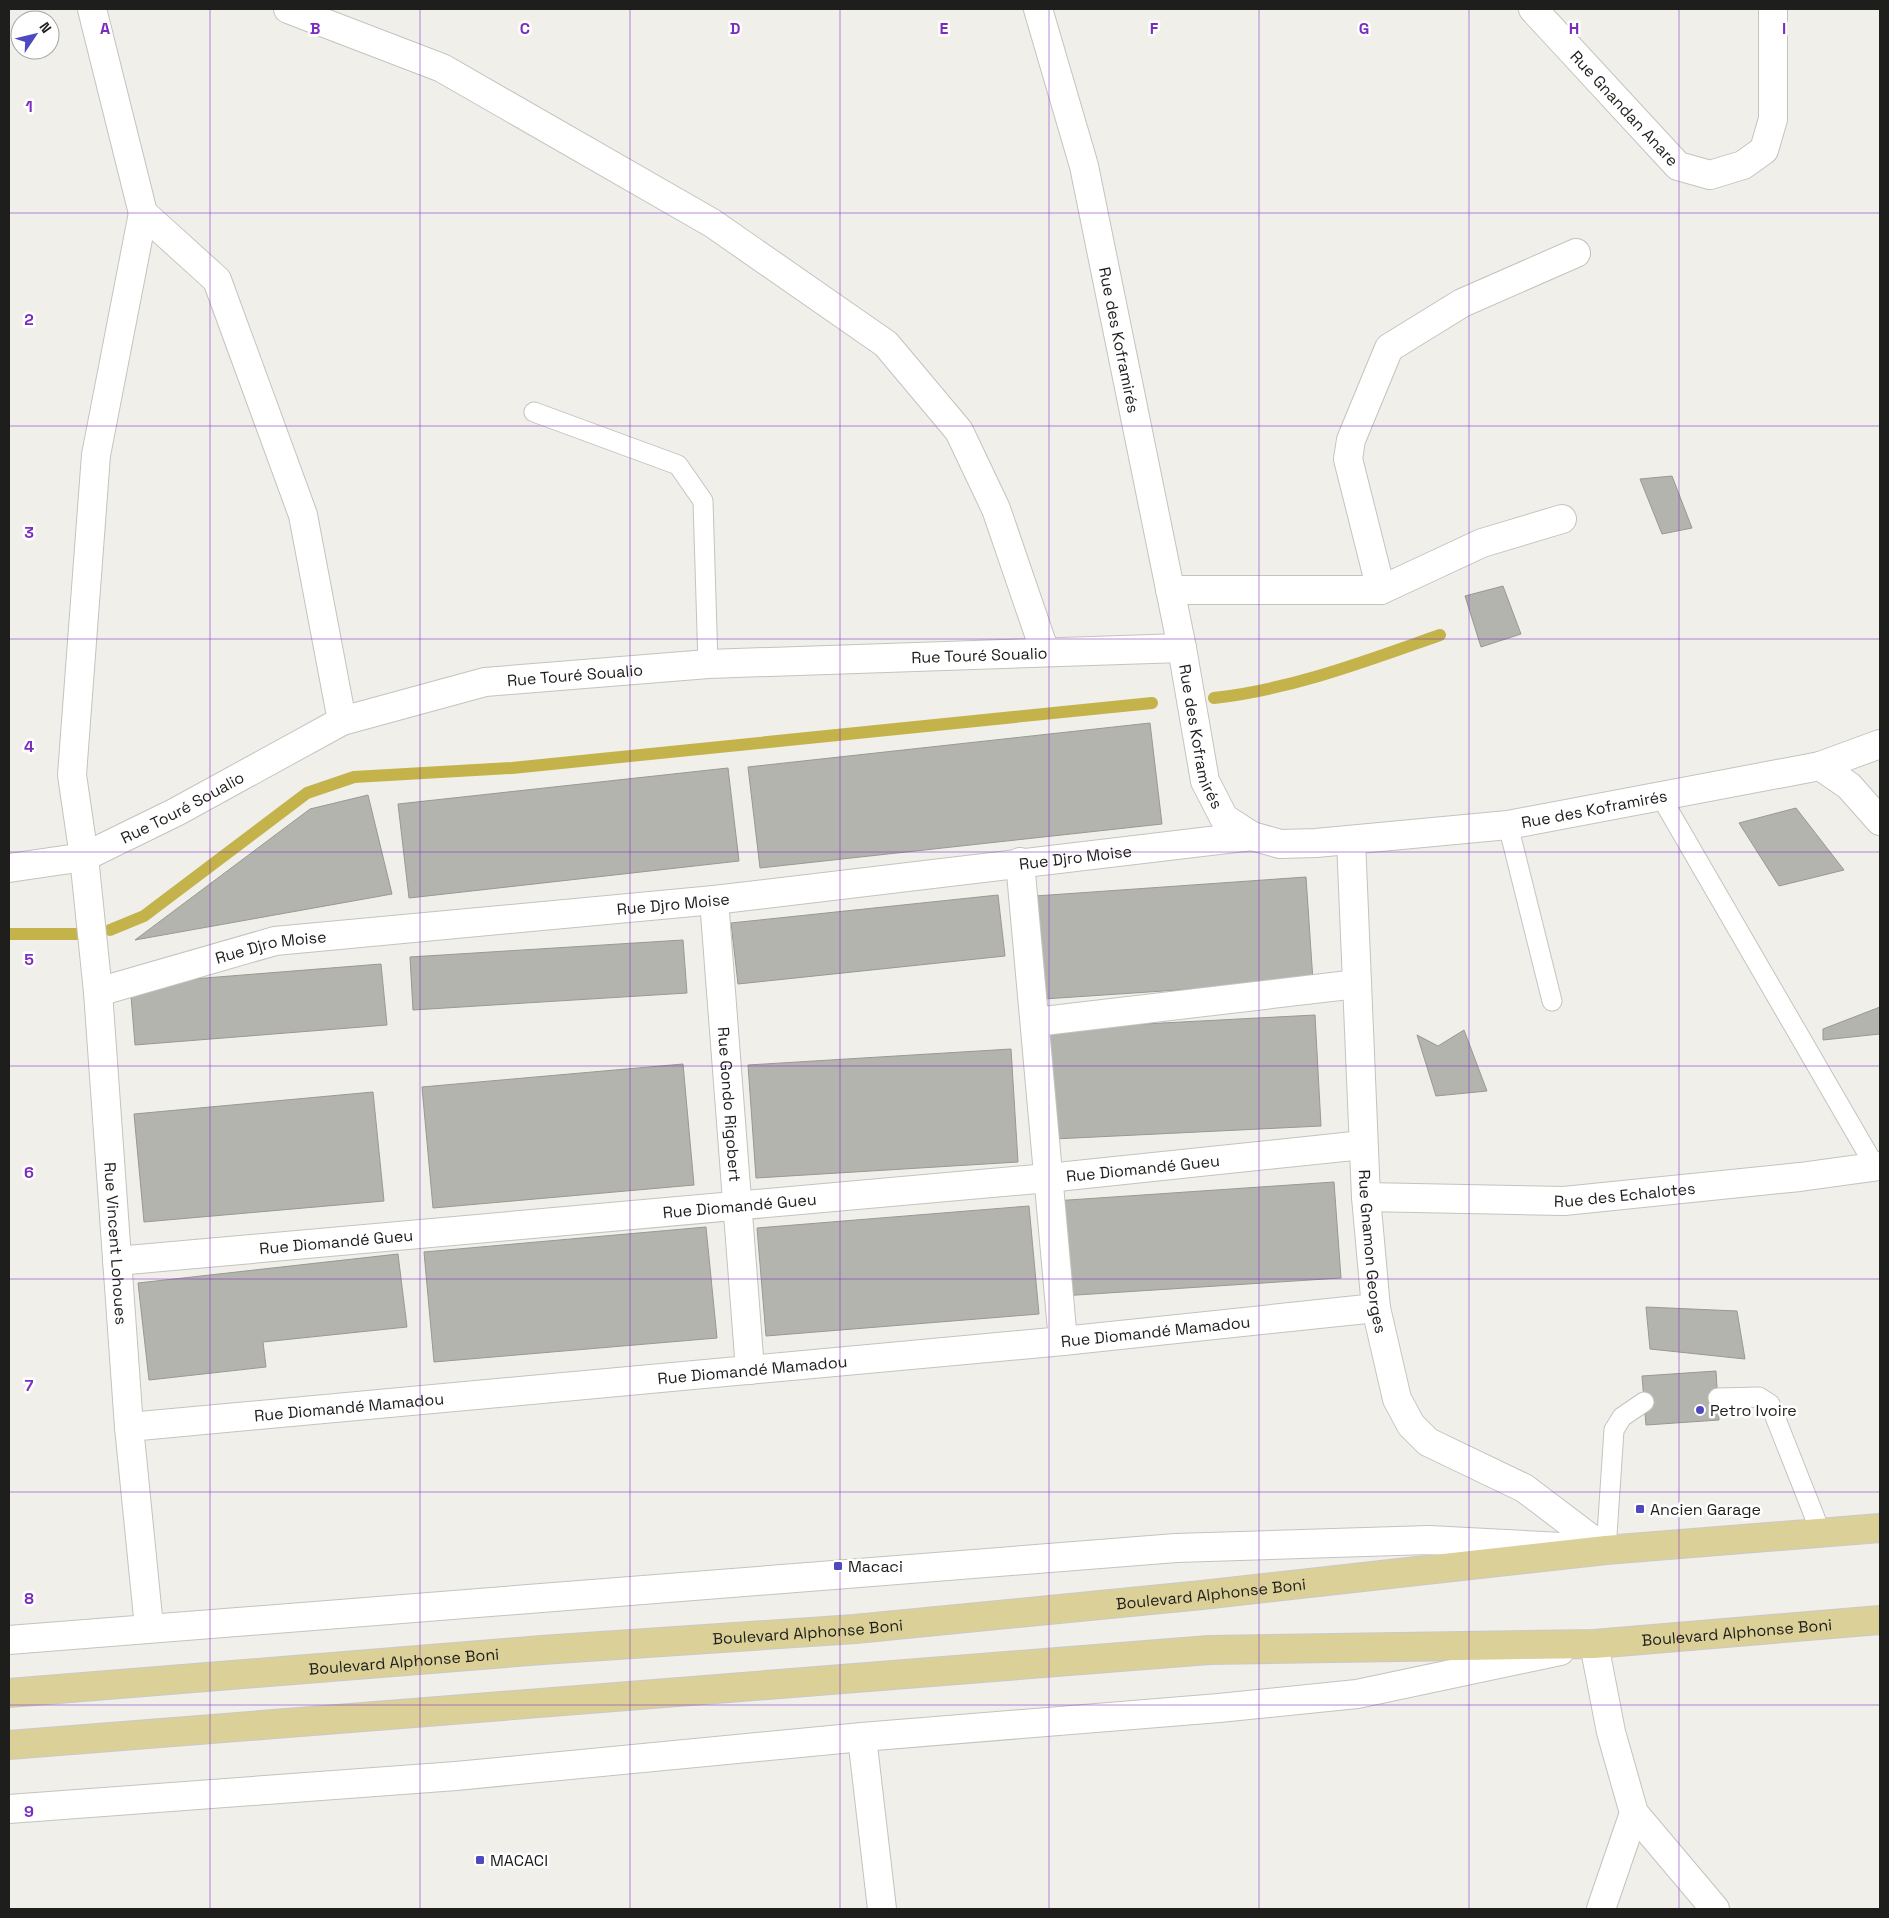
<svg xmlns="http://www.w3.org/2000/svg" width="1889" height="1918" font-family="'Space Grotesk',sans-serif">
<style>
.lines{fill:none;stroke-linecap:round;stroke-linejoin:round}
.stream{stroke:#c4b24a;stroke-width:12}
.building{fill:#b4b4af;stroke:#999894}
.lane-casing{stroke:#c4c3bf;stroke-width:21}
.street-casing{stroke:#c4c3bf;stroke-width:30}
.secondary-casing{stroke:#c4c3bf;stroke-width:30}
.primary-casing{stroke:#c9c9c9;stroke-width:30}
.lane{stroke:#fff;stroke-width:19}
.street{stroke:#fff;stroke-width:28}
.secondary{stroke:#fff;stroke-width:28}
.primary{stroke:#dbd198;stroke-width:28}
.grid{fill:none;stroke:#7b2cbf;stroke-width:1;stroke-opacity:0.55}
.poi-dot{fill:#4e49c0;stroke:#fff;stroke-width:2}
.labels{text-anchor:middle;stroke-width:5;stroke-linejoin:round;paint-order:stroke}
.street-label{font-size:16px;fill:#1e1e1c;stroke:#fff}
.poi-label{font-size:16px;fill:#1e1e1c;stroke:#fff;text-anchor:start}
.grid-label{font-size:16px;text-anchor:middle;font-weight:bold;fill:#7b2cbf;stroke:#fff;stroke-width:5;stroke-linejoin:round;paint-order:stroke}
</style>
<rect width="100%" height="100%" fill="#f0efea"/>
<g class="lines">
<g class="stream">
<path d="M1214,698C1293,689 1366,661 1440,635"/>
<polyline points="110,930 144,916 307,793 354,777 512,768 1152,703"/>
<polyline points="9,934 79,934"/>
</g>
</g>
<g class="building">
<polygon points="1672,476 1692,528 1662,534 1640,479"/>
<polygon points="1503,586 1521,634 1481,647 1465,596"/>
<polygon points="1150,723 1162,824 760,868 748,767"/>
<polygon points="728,768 739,861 409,898 398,804"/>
<polygon points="368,795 392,894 135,940 310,809"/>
<polygon points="1796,808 1844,870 1779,886 1739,823"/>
<polygon points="1306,877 1313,981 1029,1000 1021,897"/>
<polygon points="998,895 1005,956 738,984 731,923"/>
<polygon points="683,940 687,993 413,1010 410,957"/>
<polygon points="381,964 387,1025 135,1045 130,984"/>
<polygon points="1880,1007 1880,1034 1823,1040 1823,1029"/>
<polygon points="1315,1015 1321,1126 1054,1139 1048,1029"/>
<polygon points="1464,1030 1487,1091 1436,1096 1417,1035 1438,1046"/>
<polygon points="1011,1049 1018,1162 756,1178 748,1065"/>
<polygon points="683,1064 694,1185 433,1208 422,1087"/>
<polygon points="373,1092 384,1201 144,1222 134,1114"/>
<polygon points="1334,1182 1341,1278 1061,1296 1054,1201"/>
<polygon points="1029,1206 1039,1314 766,1336 757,1228"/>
<polygon points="706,1227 717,1338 434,1362 424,1252"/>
<polygon points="398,1254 407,1327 263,1342 266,1367 149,1380 138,1283"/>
<polygon points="1646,1307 1737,1311 1745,1359 1650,1349"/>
<polygon points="1716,1371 1719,1420 1646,1425 1642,1376"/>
</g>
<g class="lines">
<defs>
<g id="lane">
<polyline points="534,412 678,465 703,501 708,664"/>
<polyline points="1661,797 1876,1168"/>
<polyline points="1508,825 1552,1001"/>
<polyline points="1718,1398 1759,1397 1770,1404 1821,1533"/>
<polyline points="1606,1550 1614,1430 1622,1417 1644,1402"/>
</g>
<g id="street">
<polyline points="92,9 143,213 217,280 303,515 342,721"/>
<polyline points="288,9 442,68 712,223 886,344 959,431 996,509 1045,652"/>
<path id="s1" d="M1038,9L1084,166L1182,648L1205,781L1224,818L1252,836L1280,844L1316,843L1508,825L1820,766L1849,786L1880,821"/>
<path id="s2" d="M1533,9L1678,166L1710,175L1743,165L1764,150L1773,119V9"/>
<path id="s3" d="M143,213L96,455L72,775L84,857L98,992L129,1427L149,1627"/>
<polyline points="1170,590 1381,590 1482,543 1562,519"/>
<polyline points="1381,590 1348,459 1351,440 1389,348 1462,303 1576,253"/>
<polyline points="1820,766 1880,744"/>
<path id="s4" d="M1351,840L1366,1197L1376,1308L1397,1399L1411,1425L1428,1442L1524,1488L1606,1550"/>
<polyline points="1020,862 1063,1341"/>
<path id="s5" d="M9,868L84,857L176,812L342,721L485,682L708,664L1182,648"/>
<path id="s6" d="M714,900L750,1370"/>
<path id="s7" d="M98,992L275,941L714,900L1252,836"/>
<polyline points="1035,1022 1357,984"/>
<path id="s8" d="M1366,1197L1564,1201L1800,1177L1880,1166"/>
<path id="s9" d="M117,1261L1048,1178L1363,1145"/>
<path id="s10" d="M129,1427L1063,1341L1376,1308"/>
<polyline points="1594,1644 1611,1732 1634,1813 1601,1909"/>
<polyline points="862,1737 882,1909"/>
<polyline points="1634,1813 1715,1909"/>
</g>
<g id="secondary">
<polyline points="9,1640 1176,1548 1429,1540 1562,1547"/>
<polyline points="9,1809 456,1776 862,1737 1219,1708 1357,1694 1560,1651"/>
</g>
<g id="primary">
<path id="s11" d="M9,1693L542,1650L855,1629L1202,1595L1606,1550L1880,1528"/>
<path id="s12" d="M9,1745L1209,1650L1594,1644L1880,1620"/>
</g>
</defs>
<use href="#lane" class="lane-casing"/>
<use href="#street" class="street-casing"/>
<use href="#secondary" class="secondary-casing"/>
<use href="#primary" class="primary-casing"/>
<use href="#lane" class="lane"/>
<use href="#street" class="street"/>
<use href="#secondary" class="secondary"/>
<use href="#primary" class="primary"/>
</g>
<path class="grid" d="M210,9V1909M420,9V1909M630,9V1909M840,9V1909M1049,9V1909M1259,9V1909M1469,9V1909M1679,9V1909M9,213H1880M9,426H1880M9,639H1880M9,852H1880M9,1066H1880M9,1279H1880M9,1492H1880M9,1705H1880"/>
<g class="poi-dot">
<circle cx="1700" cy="1410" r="5"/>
<rect x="1635" y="1504" width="10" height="10" rx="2.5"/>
<rect x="833" y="1561" width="10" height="10" rx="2.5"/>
<rect x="475" y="1855" width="10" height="10" rx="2.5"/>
</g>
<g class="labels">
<g class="street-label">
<text dy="6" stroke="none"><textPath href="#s2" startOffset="135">Rue Gnandan Anare</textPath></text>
<text dy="6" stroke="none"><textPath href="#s1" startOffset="341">Rue des Koframirés</textPath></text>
<text dy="6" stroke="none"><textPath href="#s5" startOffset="1011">Rue Touré Soualio</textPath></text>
<text dy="6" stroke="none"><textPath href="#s5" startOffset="606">Rue Touré Soualio</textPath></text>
<text dy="6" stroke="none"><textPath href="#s1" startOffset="746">Rue des Koframirés</textPath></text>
<text dy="6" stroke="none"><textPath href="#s5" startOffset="186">Rue Touré Soualio</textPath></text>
<text dy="6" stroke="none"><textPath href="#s1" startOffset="1211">Rue des Koframirés</textPath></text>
<text dy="6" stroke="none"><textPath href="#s7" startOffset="989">Rue Djro Moise</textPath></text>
<text dy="6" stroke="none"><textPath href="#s7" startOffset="584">Rue Djro Moise</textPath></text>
<text dy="6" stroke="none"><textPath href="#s7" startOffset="179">Rue Djro Moise</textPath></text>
<text dy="6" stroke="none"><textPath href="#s6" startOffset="205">Rue Gondo Rigobert</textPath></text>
<text dy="6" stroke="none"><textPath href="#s9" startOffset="1030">Rue Diomandé Gueu</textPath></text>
<text dy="6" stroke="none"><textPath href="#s8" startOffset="259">Rue des Echalotes</textPath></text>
<text dy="6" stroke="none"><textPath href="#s9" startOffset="625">Rue Diomandé Gueu</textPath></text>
<text dy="6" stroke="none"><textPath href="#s3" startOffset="1038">Rue Vincent Lohoues</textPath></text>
<text dy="6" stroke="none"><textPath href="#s9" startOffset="220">Rue Diomandé Gueu</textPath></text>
<text dy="6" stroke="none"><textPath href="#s4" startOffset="412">Rue Gnamon Georges</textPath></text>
<text dy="6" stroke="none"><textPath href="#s10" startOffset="1031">Rue Diomandé Mamadou</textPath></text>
<text dy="6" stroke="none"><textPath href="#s10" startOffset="626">Rue Diomandé Mamadou</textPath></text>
<text dy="6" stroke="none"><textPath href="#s10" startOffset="221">Rue Diomandé Mamadou</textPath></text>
<text dy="6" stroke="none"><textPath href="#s11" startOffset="1206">Boulevard Alphonse Boni</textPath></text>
<text dy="6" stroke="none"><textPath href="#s11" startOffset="801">Boulevard Alphonse Boni</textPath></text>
<text dy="6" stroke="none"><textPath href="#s12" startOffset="1732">Boulevard Alphonse Boni</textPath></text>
<text dy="6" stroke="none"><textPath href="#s11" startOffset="396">Boulevard Alphonse Boni</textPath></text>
</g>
<g class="poi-label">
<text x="1710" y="1416">Petro Ivoire</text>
<text x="1650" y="1515">Ancien Garage</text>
<text x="848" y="1572">Macaci</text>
<text x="490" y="1866">MACACI</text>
</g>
</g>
<g class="grid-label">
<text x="105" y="34">A</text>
<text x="315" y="34">B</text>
<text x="525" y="34">C</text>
<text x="735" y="34">D</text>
<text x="944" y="34">E</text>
<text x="1154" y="34">F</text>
<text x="1364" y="34">G</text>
<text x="1574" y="34">H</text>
<text x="1784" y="34">I</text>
<text x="29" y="112">1</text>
<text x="29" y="325">2</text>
<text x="29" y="538">3</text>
<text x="29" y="752">4</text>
<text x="29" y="965">5</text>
<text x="29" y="1178">6</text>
<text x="29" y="1391">7</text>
<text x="29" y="1604">8</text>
<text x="29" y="1817">9</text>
</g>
<rect width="1889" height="1918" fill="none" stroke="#1e1e1c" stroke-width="20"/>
<g transform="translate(35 35) rotate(55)"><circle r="24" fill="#ffffff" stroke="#a5a5a4"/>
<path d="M0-4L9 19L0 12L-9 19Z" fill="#4e49c0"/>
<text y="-8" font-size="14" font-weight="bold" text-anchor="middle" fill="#1e1e1c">N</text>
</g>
</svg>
